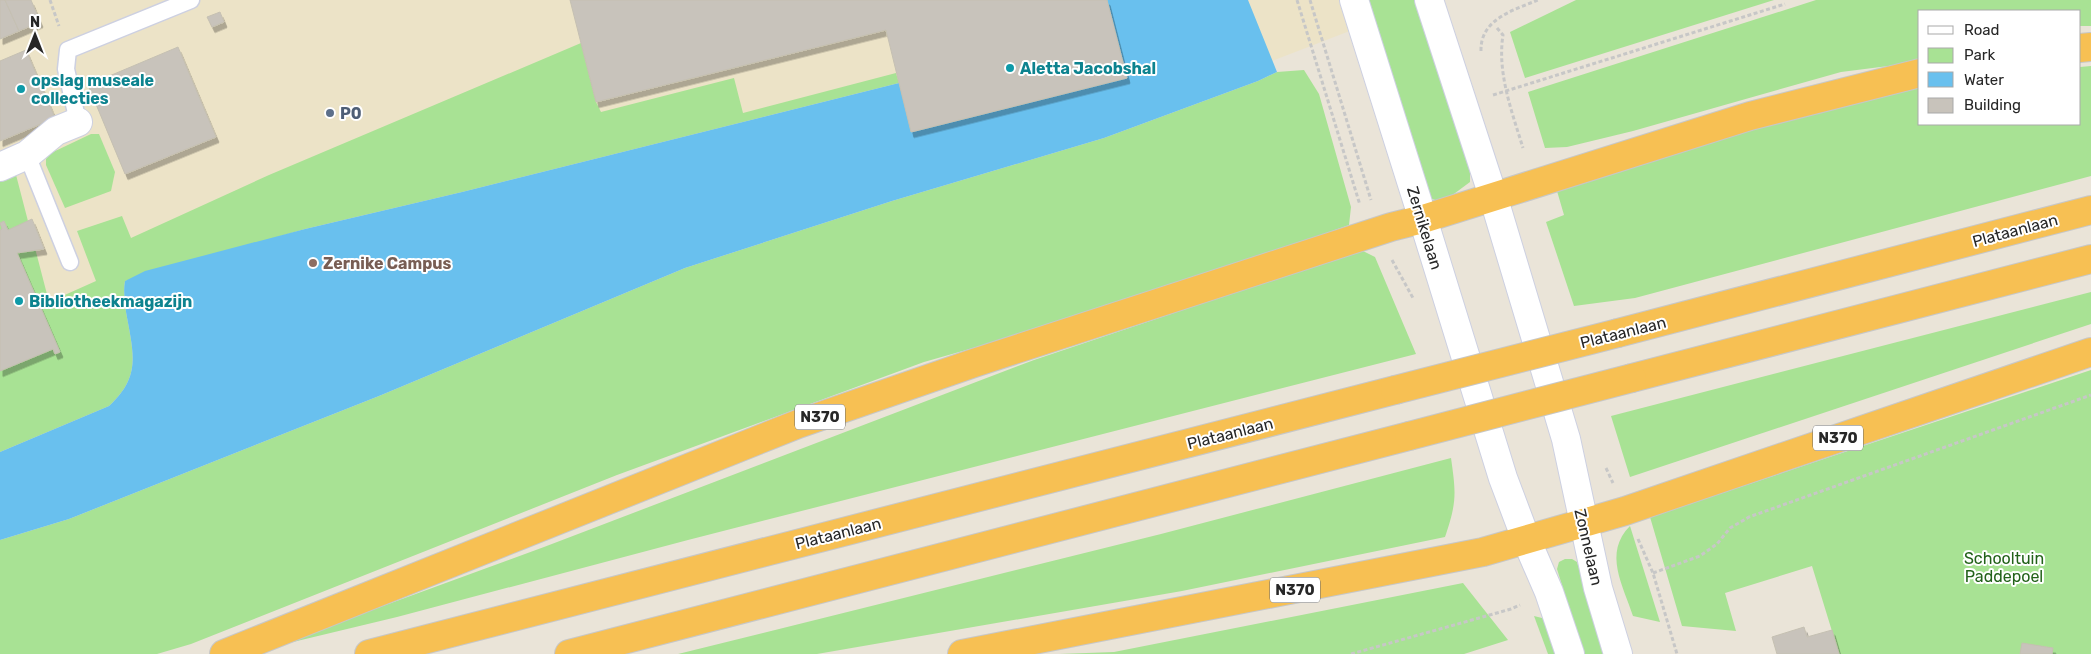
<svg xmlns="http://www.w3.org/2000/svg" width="2091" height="654" font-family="Rubik,sans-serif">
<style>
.education{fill:#ece3c7}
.green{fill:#a8e294}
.water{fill:#69c0ee}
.building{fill:#c8c3bb;stroke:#c5c0b2;filter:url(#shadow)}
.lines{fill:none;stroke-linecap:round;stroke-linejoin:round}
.service-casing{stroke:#cdd0e1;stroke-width:19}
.minor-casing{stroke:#cdd0e1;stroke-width:30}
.tertiary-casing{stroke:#cdd0e1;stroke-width:30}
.secondary-casing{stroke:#cdd0e1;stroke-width:30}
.trunk-casing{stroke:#c7c7c7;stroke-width:30}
.path{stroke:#c7c7c7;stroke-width:3;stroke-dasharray:4 2.5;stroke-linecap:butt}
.service{stroke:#fff;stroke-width:16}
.minor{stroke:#fff;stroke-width:28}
.tertiary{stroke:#fff;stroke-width:28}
.secondary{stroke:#fff;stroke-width:28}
.trunk{stroke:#f7c053;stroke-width:28}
.trunk-bridge-casing{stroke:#c7c7c7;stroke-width:30;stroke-linecap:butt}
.trunk-bridge{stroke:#f7c053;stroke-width:28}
.culture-dot{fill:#0f9aa8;stroke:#fff;stroke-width:2}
.service-dot{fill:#5c6f8a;stroke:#fff;stroke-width:2}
.education-dot{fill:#8d6e63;stroke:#fff;stroke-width:2}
.labels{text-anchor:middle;stroke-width:4;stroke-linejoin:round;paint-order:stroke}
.shield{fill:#fff;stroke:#686868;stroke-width:1}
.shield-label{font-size:15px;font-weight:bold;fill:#272727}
.culture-label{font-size:16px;font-weight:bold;fill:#0d838f;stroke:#fff;text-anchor:start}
.service-label{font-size:16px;font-weight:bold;fill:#4e5e75;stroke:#fff;text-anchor:start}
.street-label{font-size:16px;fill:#272727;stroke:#fff}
.education-label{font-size:16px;font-weight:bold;fill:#785e54;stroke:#fff;text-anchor:start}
.park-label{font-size:16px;fill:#226219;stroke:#fff}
</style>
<defs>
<filter id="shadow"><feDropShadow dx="3" dy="5.5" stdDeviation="0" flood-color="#0004"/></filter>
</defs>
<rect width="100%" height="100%" fill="#eae4d8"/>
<polygon class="education" points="0,0 1430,0 1251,69 0,457"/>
<g class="green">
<polygon points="1365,0 1419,0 1470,165 1470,182 1443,202 1428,198"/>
<polygon points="1576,0 1774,0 1525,78 1510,32"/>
<polygon points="1816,0 2091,0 2091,26 2080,26 2080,11 1920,11 1920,62 1841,72 1633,131 1567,147 1545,148 1528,92"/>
<path d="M581,43L596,102L601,112L734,78L743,113L896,73L899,83L462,192L305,229L125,281C123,292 125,300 126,312C133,352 142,376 109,406L0,452V177L15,171L49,302L96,281L77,231L122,216L131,238L269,175Z"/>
<polygon points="2091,66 2091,176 1635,298 1574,306 1546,222 1564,215 1557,191 1717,139 1876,94 1920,87 1920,124 2080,124 2080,67"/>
<polygon points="1304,70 1319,94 1351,207 1349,225 1218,272 1051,326 924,362 617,475 191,644 157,654 0,654 0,540 69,519 379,396 685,268 892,201 1104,138 1258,81 1277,72"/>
<polygon points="91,134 99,134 115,172 111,191 65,208 46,165 46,159 51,153"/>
<polygon points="1361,250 1375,257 1416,354 688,540 397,617 268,648 544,547 1034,360"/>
<polygon points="2091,292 2091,324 1630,477 1611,416"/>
<polygon points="2091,370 2091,654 1839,654 1812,566 1725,593 1736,631 1682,626 1650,517"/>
<path d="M1451,458C1456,493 1457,502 1445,537L1182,591L817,654H678L1161,534Z"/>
<path d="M1630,526L1660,622L1633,616C1623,585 1603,553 1630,526Z"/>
<polygon points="1565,559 1572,559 1577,562 1607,654 1583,654 1557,569 1559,562"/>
<polygon points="1463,583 1508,640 1464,654 1059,654 1114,652"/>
<polygon points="1534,616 1546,619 1559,654 1548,654"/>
</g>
<path class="water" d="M1107,0H1248L1277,72L1258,81L1104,138L892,201L685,268L379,396L69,519L0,540V452L109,406C142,376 133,352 126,312C125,300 123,292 125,281L145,271L305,229L462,192L899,83L912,132L1127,78Z"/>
<g class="building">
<polygon points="0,0 5,0 19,31 0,39"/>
<polygon points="5,0 31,0 40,22 19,31"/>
<polygon points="570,0 1107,0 1127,78 911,132 886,30 596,102"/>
<polygon points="220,12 224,22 212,27 207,17"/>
<polygon points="178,47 216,137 125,174 88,85"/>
<polygon points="26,50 55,118 0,141 0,61"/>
<polygon points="32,219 44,249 17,253 60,352 55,354 53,349 0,371 0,230 2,229 0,223 4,221 8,230"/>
<polygon points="1804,627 1807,637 1832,630 1839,654 1777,654 1772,637"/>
<polygon points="2022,643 2053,648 2052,654 2020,654"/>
</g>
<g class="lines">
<defs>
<g id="service">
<polyline points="78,122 66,69 68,50 191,0"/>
<polyline points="27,155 70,262"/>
</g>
<polyline id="minor" points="0,167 27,155 56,131 78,122"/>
<g id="tertiary">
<polyline points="1354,0 1423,219"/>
<polyline points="1429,0 1493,196"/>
</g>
<g id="secondary">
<polyline points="1493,196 1566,439 1598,588 1618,654"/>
<polyline points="1423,219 1503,478 1526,539 1549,592 1570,654"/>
</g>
<g id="trunk">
<polyline points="2080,48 2091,47"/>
<polyline points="1618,333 2091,210"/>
<polyline points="1632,378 2091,259"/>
<polyline points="224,654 798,424 974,363 1391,227 1423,219 1750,116 1920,73"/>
<polyline points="369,654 1395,390"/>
<polyline points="569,654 1409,436"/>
<polyline points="962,654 1483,552 1625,511 2091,352"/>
</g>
</defs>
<use href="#service" class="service-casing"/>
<use href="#minor" class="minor-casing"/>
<use href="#tertiary" class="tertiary-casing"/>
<use href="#secondary" class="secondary-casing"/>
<use href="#trunk" class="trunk-casing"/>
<g class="path">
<polyline points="50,0 59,26"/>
<polyline points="1297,0 1360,205"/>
<polyline points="1310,0 1371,200"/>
<path d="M1497,28L1503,35C1497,73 1512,112 1523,148"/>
<path d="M1481,51C1480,19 1514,10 1538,0"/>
<polyline points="1493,95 1785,4"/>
<polyline points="1392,260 1413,298"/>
<polyline points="1606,468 1613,483"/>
<polyline points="1638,539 1653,573 1677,654"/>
<polyline points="1653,573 1700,556 1717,544 1730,528 1749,517 2091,395"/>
<polyline points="1351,654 1511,609 1520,605"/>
</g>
<use href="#service" class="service"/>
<use href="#minor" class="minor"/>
<use href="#tertiary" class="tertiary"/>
<use href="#secondary" class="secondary"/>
<use href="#trunk" class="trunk"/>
<defs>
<g id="trunk-bridge">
<polyline points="1395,390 1618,333"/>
<polyline points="1409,436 1632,378"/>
</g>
</defs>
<use href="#trunk-bridge" class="trunk-bridge-casing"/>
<use href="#trunk-bridge" class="trunk-bridge"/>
</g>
<g class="culture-dot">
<circle cx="1010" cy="68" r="5"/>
<circle cx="21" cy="89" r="5"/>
<circle cx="19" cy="301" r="5"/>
</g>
<circle class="service-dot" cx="330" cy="113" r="5"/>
<circle class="education-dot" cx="313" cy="263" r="5"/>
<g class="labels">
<g class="shield">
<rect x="795" y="404.5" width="50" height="25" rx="4"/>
<rect x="1813" y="425.5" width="50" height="25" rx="4"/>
<rect x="1270" y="577.5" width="50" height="25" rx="4"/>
</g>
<g class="shield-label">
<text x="820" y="422">N370</text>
<text x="1838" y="443">N370</text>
<text x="1295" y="595">N370</text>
</g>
<g class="culture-label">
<text x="1020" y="74">Aletta Jacobshal</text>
<text x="31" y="86">opslag museale<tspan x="31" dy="18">collecties</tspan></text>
<text x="29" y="307">Bibliotheekmagazijn</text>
</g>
<g class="service-label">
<text x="340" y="119">P0</text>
</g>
<g class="street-label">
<text transform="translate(1425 228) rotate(73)" y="6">Zernikelaan</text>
<text transform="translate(2015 230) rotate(-15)" y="6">Plataanlaan</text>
<text transform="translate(1623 332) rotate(-14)" y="6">Plataanlaan</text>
<text transform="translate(1230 433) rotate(-14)" y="6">Plataanlaan</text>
<text transform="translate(838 533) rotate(-14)" y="6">Plataanlaan</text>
<text transform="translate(1589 547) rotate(77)" y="6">Zonnelaan</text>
</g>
<g class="education-label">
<text x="323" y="269">Zernike Campus</text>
</g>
<g class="park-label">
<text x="2004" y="564">Schooltuin<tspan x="2004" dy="18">Paddepoel</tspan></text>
</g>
</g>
<rect x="1918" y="10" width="162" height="115" fill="#ffffff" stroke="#a9a9a9"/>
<rect x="1928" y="26" width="25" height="8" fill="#ffffff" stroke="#a9a9a9"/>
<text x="1964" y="35" font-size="15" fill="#272727">Road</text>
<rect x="1928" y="48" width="25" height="15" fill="#a8e294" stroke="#a9a9a9"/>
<text x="1964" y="60" font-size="15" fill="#272727">Park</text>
<rect x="1928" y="72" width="25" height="15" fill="#69c0ee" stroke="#a9a9a9"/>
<text x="1964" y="85" font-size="15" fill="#272727">Water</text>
<rect x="1928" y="98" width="25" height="15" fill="#c8c3bb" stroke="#a9a9a9"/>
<text x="1964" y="110" font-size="15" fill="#272727">Building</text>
<g transform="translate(35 35)" stroke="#ffffff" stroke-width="4" paint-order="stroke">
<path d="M0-4L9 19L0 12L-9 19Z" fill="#272727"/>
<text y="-8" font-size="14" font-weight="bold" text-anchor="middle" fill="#272727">N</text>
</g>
</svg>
